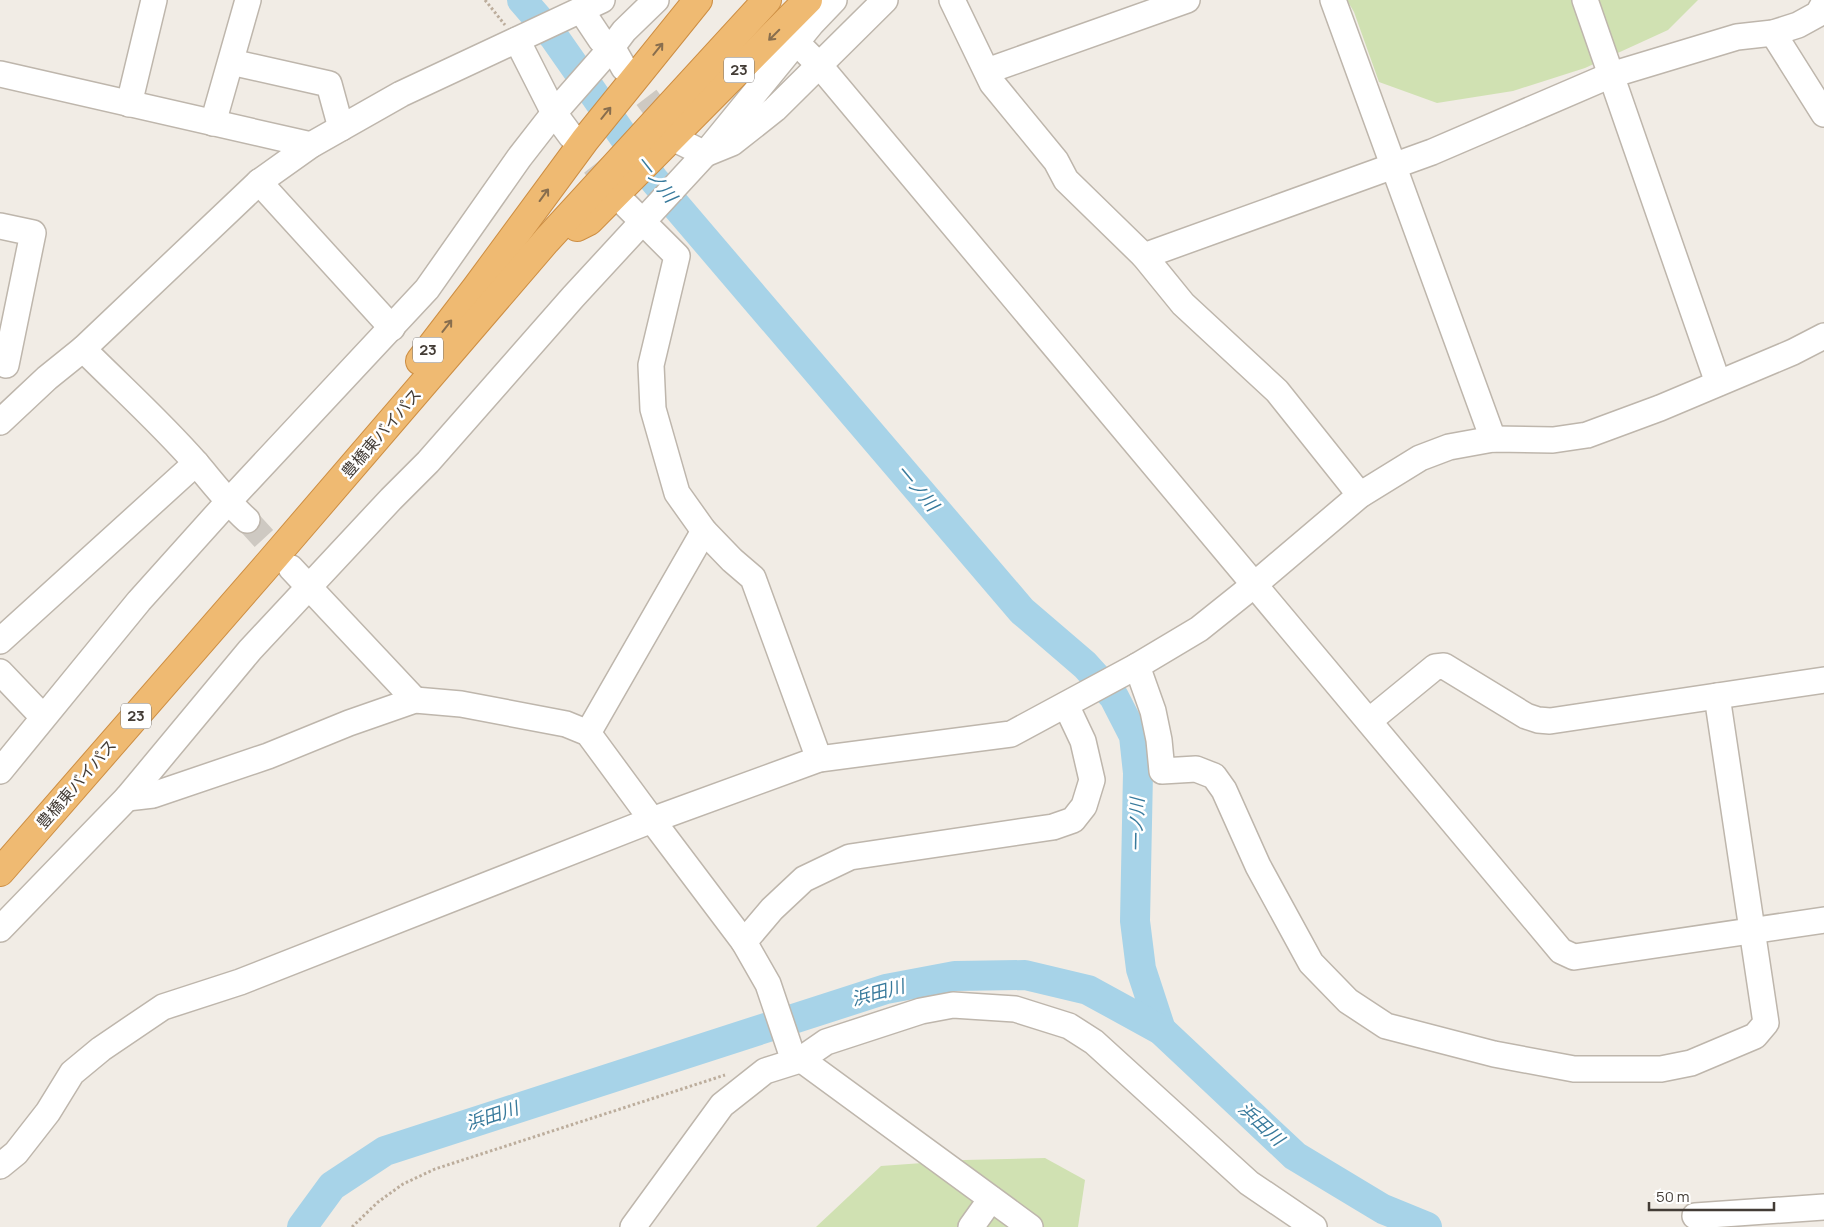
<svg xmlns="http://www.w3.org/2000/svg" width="1824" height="1227" font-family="Manrope,'Noto Sans JP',sans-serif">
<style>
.green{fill:#d0e1b2}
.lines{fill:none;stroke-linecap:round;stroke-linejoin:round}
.river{stroke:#a7d3e8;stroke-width:30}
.minor-tunnel{stroke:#cec9c2;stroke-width:25;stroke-dasharray:25 12;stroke-linecap:butt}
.minor-casing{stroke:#beb6ac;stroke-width:28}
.highway-casing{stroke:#cd8e43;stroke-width:30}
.path{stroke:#bcad9c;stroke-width:3;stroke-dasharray:2.5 2.5;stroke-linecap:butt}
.minor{stroke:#fff;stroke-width:25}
.highway{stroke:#efba72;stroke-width:28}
.oneway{stroke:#886e4e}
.labels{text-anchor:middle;stroke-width:5;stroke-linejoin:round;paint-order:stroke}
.shield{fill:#fff;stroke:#7b7672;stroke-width:1}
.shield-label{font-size:15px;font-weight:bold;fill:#433c36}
.street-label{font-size:16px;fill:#433c36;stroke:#fff}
.water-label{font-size:18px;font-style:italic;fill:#387a9c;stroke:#fff}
</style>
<rect width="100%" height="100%" fill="#f1ece5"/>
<g class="green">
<polygon points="1347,0 1698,0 1668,30 1585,68 1513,91 1437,103 1379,82 1354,12"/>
<polygon points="1045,1158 1085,1180 1078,1227 816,1227 881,1166 964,1160"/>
</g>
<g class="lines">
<g class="river">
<polyline points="522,0 554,37 654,180 1022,611 1085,665 1114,697 1134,736 1138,773 1135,921 1141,969 1161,1030"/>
<polyline points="302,1227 332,1186 385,1151 886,989 955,976 1025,975 1088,990 1161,1030 1295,1156 1383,1209 1427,1227"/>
</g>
<g class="minor-tunnel">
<polyline points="624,68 673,132"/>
<polyline points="571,136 616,193"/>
<polyline points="247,520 291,568"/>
</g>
<defs>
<g id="minor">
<polyline points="952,0 992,83 1056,161 1066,180 1144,256 1183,304 1277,391 1360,495"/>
<polyline points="1333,0 1493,439"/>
<polyline points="1585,0 1718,383"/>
<polyline points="581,10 601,40 612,47 624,68"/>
<polyline points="1773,33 1824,114"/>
<polyline points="517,40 554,113 571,136"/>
<polyline points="805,51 820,66 1561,951 1574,957 1824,920"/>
<polyline points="231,62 329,84 341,128"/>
<polyline points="987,71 1187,0"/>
<polyline points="0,74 311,145"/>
<polyline points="129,104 154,0"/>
<polyline points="213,123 248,0"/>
<polyline points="681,142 705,154 732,143 775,109 885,0"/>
<polyline points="259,182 392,328"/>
<polyline points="622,201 677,256 651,365 653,409 677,493 704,531 732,560 753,578 819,759"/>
<polyline points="0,226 33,233 6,365"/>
<polyline points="1144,256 1432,152 1611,75 1737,37 1773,33 1798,25 1818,14 1824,3"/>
<path d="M83,349C121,387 161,423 196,463C213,483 228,503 247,520"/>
<polyline points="0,422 47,378 83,349 259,182 311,145 401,94 602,0"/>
<polyline points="291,568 415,700"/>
<polyline points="0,641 196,463"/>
<polyline points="1137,666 1153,711 1159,740 1162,771 1196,769 1214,776 1224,790 1258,866 1311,963 1348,1001 1386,1026 1494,1054 1574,1069 1661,1069 1691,1063 1755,1036 1766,1023 1717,696"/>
<polyline points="0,672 43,717"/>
<polyline points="1369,721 1435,667 1444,666 1526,716 1538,720 1550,721 1824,680"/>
<polyline points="588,733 704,531"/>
<polyline points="0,771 139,601 228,502 427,289 519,158 554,113 612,47 624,31 656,0"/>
<polyline points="0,929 127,798 250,650 391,499 428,462 573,297 705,154 812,23 834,0"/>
<polyline points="744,942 772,909 804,879 850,857 1053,827 1073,820 1084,806 1092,780 1083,741 1066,705"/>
<polyline points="0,1166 16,1153 48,1112 72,1073 101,1049 163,1007 240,982 652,820 588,733 566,724 461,704 415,700 349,723 268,756 153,795 127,798"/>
<polyline points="1695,1216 1824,1207"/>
<polyline points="633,1227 722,1105 765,1071 800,1060 826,1042 921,1011 953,1005 1015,1009 1069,1026 1094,1042 1249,1183 1314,1227"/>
<polyline points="971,1227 991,1199"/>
<polyline points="1030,1227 791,1052 768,984 744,942 652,820 819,759 1011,734 1137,666 1199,629 1254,585 1360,495 1420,458 1449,447 1493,439 1553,440 1587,435 1660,408 1793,352 1824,336"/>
</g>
<g id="highway">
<polyline points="577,227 589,221 808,0"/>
<polyline points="420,361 476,288 585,140 698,0"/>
<polyline points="0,872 271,561 546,241 767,0"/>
</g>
</defs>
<use href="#minor" class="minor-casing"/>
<use href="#highway" class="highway-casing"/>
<g class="path">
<polyline points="485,0 505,25"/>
<polyline points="352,1227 378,1202 403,1184 435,1169 725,1075"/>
</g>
<use href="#minor" class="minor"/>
<use href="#highway" class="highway"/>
</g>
<defs><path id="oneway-shaft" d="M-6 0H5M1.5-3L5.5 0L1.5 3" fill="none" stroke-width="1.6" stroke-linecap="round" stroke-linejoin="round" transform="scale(1.25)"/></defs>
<g class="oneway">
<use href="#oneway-shaft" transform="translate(774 35) rotate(135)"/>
<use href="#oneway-shaft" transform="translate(658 49) rotate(-51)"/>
<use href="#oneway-shaft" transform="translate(606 113) rotate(-51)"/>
<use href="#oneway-shaft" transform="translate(544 195) rotate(-54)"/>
<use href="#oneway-shaft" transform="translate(447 326) rotate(-52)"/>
</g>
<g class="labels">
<g class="shield">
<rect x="724" y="57.5" width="30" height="25" rx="4"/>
<rect x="413" y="337.5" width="30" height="25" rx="4"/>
<rect x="121" y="703.5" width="30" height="25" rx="4"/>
</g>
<g class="shield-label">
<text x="739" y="75">23</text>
<text x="428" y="355">23</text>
<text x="136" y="721">23</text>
</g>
<g class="street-label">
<text transform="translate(381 433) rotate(-49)" y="6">豊橋東バイパス</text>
<text transform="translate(76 784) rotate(-49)" y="6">豊橋東バイパス</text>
</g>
<g class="water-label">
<text transform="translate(656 179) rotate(52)" y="6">一ノ川</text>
<text transform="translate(917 488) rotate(50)" y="6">一ノ川</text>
<text transform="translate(1137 825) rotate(-89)" y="6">一ノ川</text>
<text transform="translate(878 993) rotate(-15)" y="6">浜田川</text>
<text transform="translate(492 1116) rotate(-18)" y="6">浜田川</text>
<text transform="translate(1261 1124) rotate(43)" y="6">浜田川</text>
</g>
</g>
<path d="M1649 1202v8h125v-8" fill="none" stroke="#433c36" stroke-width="2.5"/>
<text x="1656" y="1202" font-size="15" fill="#433c36" stroke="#ffffff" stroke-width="4" paint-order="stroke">50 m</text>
</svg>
